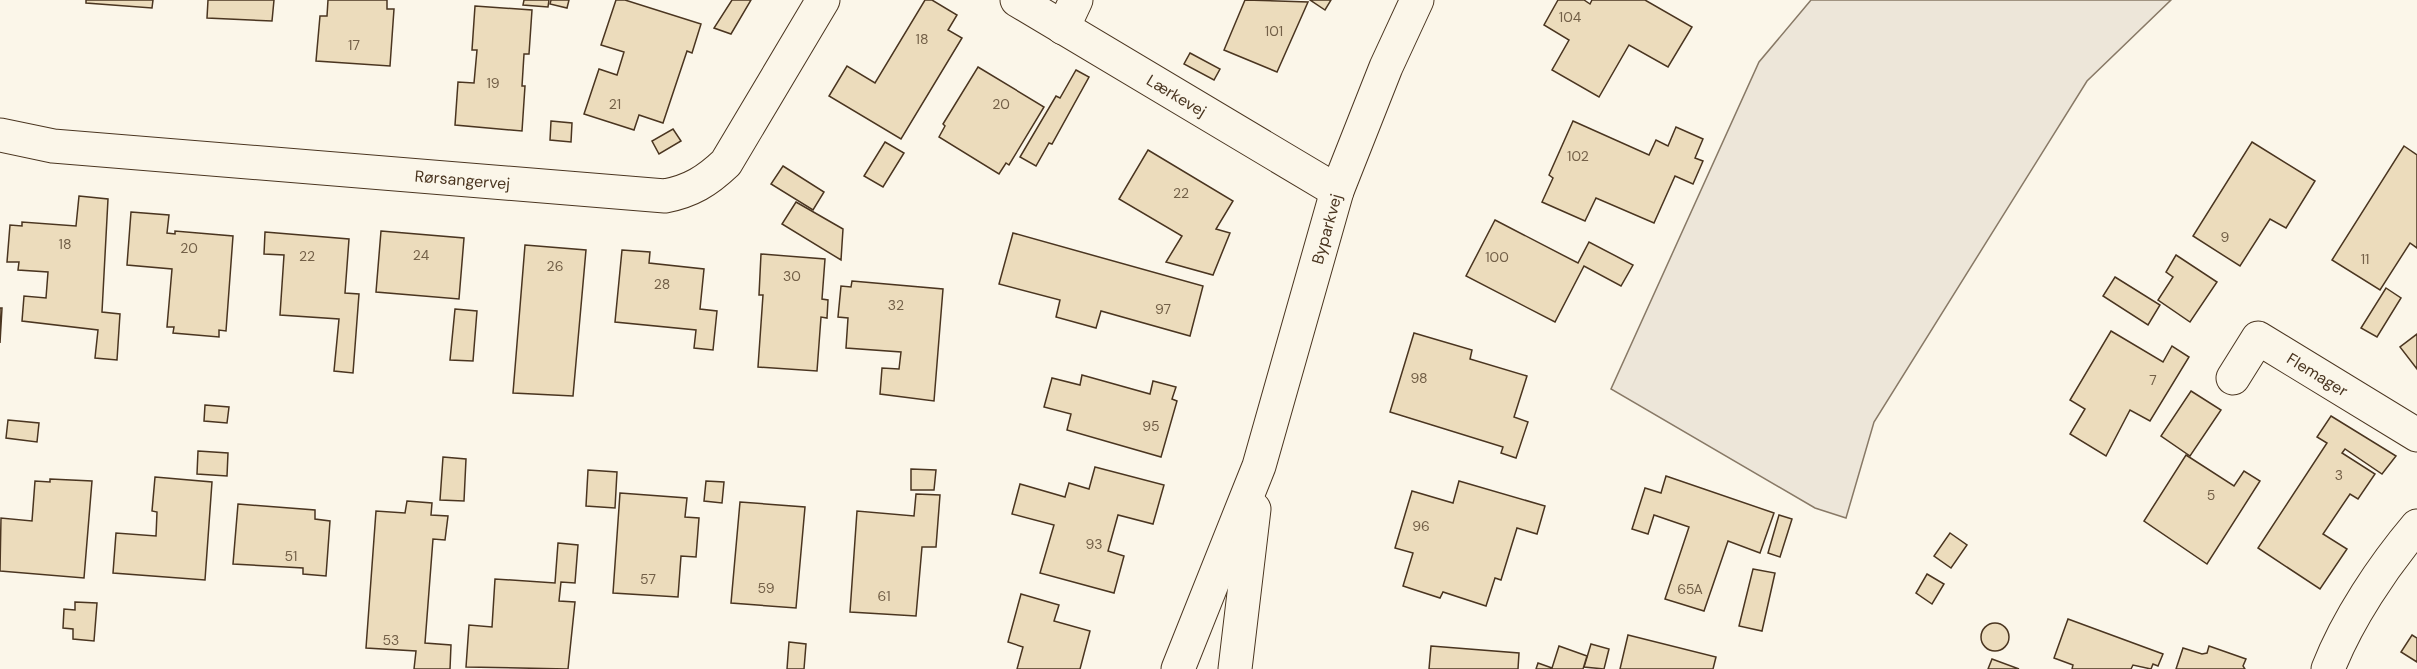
<svg xmlns="http://www.w3.org/2000/svg" width="2417" height="669" font-family="'DM Sans',sans-serif">
<style>
.green{fill:#ede6d9;stroke:#887966;stroke-width:1.5}
.building{fill:#ecdcbc;stroke:#4a3520;stroke-width:1.5}
.lines{fill:none;stroke-linecap:round;stroke-linejoin:round}
.minor-casing{stroke:#4a3520;stroke-width:35}
.minor{stroke:#fbf6e9;stroke-width:33}
.labels{text-anchor:middle;stroke-width:4.5;stroke-linejoin:round;paint-order:stroke}
.number-label{font-size:14px;fill:#725f47}
.street-label{font-size:16px;fill:#4a3520;stroke:#fbf6e9}
</style>
<rect width="100%" height="100%" fill="#fbf6e9"/>
<polygon class="green" points="1811,0 2171,0 2087,81 1874,422 1846,518 1815,508 1611,389 1759,62"/>
<g class="building">
<polygon points="86,0 153,0 152,8 86,3"/>
<polygon points="208,0 274,0 272,21 207,18"/>
<polygon points="328,0 387,0 387,9 394,9 390,66 316,61 320,16 327,16"/>
<polygon points="524,0 549,0 548,7 523,5"/>
<polygon points="551,0 569,0 567,8 550,4"/>
<polygon points="616,0 625,0 701,24 692,53 687,51 663,123 639,115 634,130 584,114 599,69 617,75 624,52 601,45"/>
<polygon points="732,0 751,0 731,34 714,28"/>
<polygon points="925,0 932,0 957,15 948,30 962,38 901,139 829,96 847,66 875,83"/>
<polygon points="1245,0 1308,2 1277,72 1224,50"/>
<polygon points="1310,0 1331,0 1325,10"/>
<polygon points="1558,0 1584,0 1590,4 1592,0 1645,0 1692,27 1668,67 1629,45 1599,97 1552,70 1569,40 1544,25"/>
<polygon points="475,6 532,10 529,54 524,54 522,86 525,86 522,131 455,125 458,82 474,83 477,50 472,50"/>
<polygon points="1190,53 1220,69 1214,80 1184,64"/>
<polygon points="978,67 1044,107 1009,165 1006,163 999,174 939,137 945,126 943,124"/>
<polygon points="1076,70 1089,77 1052,144 1049,143 1036,166 1020,157 1056,96 1060,98"/>
<polygon points="551,121 572,123 571,142 550,140"/>
<polygon points="1573,121 1649,155 1656,140 1668,146 1676,127 1703,139 1695,158 1703,161 1693,184 1675,176 1654,223 1596,198 1585,221 1542,202 1553,178 1549,175"/>
<polygon points="673,129 681,141 659,154 652,141"/>
<polygon points="885,142 904,153 883,187 864,176"/>
<polygon points="2252,142 2315,181 2286,228 2270,219 2240,266 2193,236"/>
<polygon points="2404,146 2417,155 2417,248 2410,243 2380,290 2332,260"/>
<polygon points="1148,150 1233,201 1216,229 1230,233 1213,275 1166,262 1182,236 1119,199"/>
<polygon points="783,166 824,192 813,210 771,184"/>
<polygon points="79,196 108,199 102,312 120,314 117,360 95,358 98,330 22,321 24,296 46,298 48,272 18,270 19,262 7,262 10,225 22,226 22,222 76,226"/>
<polygon points="796,202 843,229 841,260 782,224"/>
<polygon points="131,212 169,215 167,233 175,234 175,231 233,236 226,331 219,330 219,337 173,333 174,327 167,327 172,269 127,265"/>
<polygon points="1495,220 1578,263 1589,242 1633,265 1621,286 1584,266 1555,322 1466,276"/>
<polygon points="381,231 464,238 459,299 376,292"/>
<polygon points="265,232 349,239 345,293 359,294 353,373 334,371 339,319 280,315 284,255 264,254"/>
<polygon points="1013,233 1203,286 1190,336 1101,311 1096,328 1056,317 1060,300 999,284"/>
<polygon points="525,245 586,250 573,396 513,393"/>
<polygon points="622,250 650,252 649,263 704,269 700,309 717,311 713,350 694,348 696,330 615,322"/>
<polygon points="761,254 825,259 822,299 828,300 827,318 821,317 817,371 758,367 763,295 759,295"/>
<polygon points="2176,255 2217,282 2190,322 2158,300 2173,277 2166,272"/>
<polygon points="2115,277 2160,305 2148,325 2103,296"/>
<polygon points="852,281 943,289 934,401 880,394 882,368 899,369 901,352 846,348 848,318 838,317 841,286 851,287"/>
<polygon points="2386,288 2401,298 2377,337 2361,328"/>
<polygon points="0,308 2,308 0,343"/>
<polygon points="455,309 477,311 473,361 450,360"/>
<polygon points="2111,331 2163,362 2172,346 2189,357 2150,421 2130,410 2106,456 2070,434 2085,409 2070,400"/>
<polygon points="1414,333 1472,350 1470,359 1527,376 1514,417 1528,422 1516,458 1501,453 1503,447 1390,412"/>
<polygon points="2417,334 2417,369 2400,347"/>
<polygon points="1082,375 1150,394 1153,381 1176,387 1172,399 1177,401 1161,457 1067,430 1071,414 1044,407 1052,378 1080,385"/>
<polygon points="2191,391 2221,410 2190,456 2161,436"/>
<polygon points="205,405 229,407 227,423 204,421"/>
<polygon points="2331,416 2396,456 2382,474 2345,449 2342,453 2375,474 2358,499 2350,494 2323,534 2347,549 2320,589 2258,548 2327,443 2317,437"/>
<polygon points="8,420 39,423 37,442 6,438"/>
<polygon points="198,451 228,453 227,476 197,474"/>
<polygon points="2186,455 2234,486 2244,471 2260,481 2207,564 2144,521"/>
<polygon points="443,457 466,459 464,501 440,500"/>
<polygon points="1095,467 1164,485 1153,524 1118,515 1108,551 1124,556 1114,593 1040,573 1054,525 1012,514 1020,484 1065,497 1069,483 1089,489"/>
<polygon points="911,469 936,470 934,490 911,490"/>
<polygon points="588,470 617,472 615,508 586,506"/>
<polygon points="1666,476 1774,513 1760,553 1728,541 1704,611 1665,599 1689,527 1654,515 1648,534 1632,529 1645,488 1661,493"/>
<polygon points="155,477 212,482 205,580 113,573 116,533 156,536 157,512 152,511"/>
<polygon points="50,479 92,481 84,578 0,571 1,518 32,521 35,481 50,482"/>
<polygon points="706,481 724,482 722,503 704,501"/>
<polygon points="1459,481 1545,506 1537,534 1517,528 1501,580 1495,578 1486,606 1443,592 1440,598 1403,586 1413,553 1395,548 1412,491 1453,503"/>
<polygon points="620,493 687,498 685,517 699,518 696,557 681,556 678,597 613,593"/>
<polygon points="916,494 940,495 936,547 922,547 916,616 850,612 857,511 914,516"/>
<polygon points="407,501 432,503 431,515 448,516 445,540 433,539 425,643 451,645 450,669 414,669 416,651 366,648 376,511 405,513"/>
<polygon points="740,502 805,507 796,608 731,603"/>
<polygon points="238,504 315,510 315,519 330,521 326,576 303,574 303,568 233,564"/>
<polygon points="1779,515 1792,519 1780,557 1768,553"/>
<polygon points="1950,533 1967,545 1951,568 1934,556"/>
<polygon points="558,543 578,545 575,583 561,582 559,601 575,602 568,669 466,667 469,625 492,627 495,579 555,583"/>
<polygon points="1753,569 1775,573 1762,631 1739,626"/>
<polygon points="1927,574 1944,584 1932,604 1916,593"/>
<polygon points="1021,594 1059,605 1054,621 1090,631 1080,669 1017,669 1023,647 1008,642"/>
<polygon points="75,602 97,603 94,641 73,639 73,629 63,628 64,609 75,610"/>
<polygon points="2068,619 2163,654 2158,666 2153,664 2151,669 2133,665 2131,669 2072,669 2073,665 2054,658"/>
<circle cx="1995" cy="637" r="14"/>
<polygon points="1628,635 1716,657 1713,669 1620,669"/>
<polygon points="2412,635 2417,638 2417,662 2401,652"/>
<polygon points="789,642 806,644 804,669 787,669"/>
<polygon points="1591,644 1609,649 1604,669 1584,667"/>
<polygon points="1431,646 1519,653 1518,669 1429,669"/>
<polygon points="1559,646 1587,656 1583,669 1536,669 1538,663 1552,668"/>
<polygon points="2209,646 2246,659 2243,666 2245,669 2176,669 2183,648 2202,654 2207,653"/>
<polygon points="1992,659 2019,669 1988,669"/>
</g>
<g class="lines">
<defs>
<g id="minor">
<path id="s1" d="M1017,0L1337,191"/>
<polyline points="1063,28 1076,0"/>
<path id="s2" d="M0,135L53,146L665,196C691,191 707,181 726,163L823,0"/>
<path id="s3" d="M2233,378L2258,338L2417,435"/>
<path id="s4" d="M1178,669L1259,466L1337,191L1386,67L1417,0"/>
<polyline points="1235,669 1254,509"/>
<path d="M2328,669C2347,620 2383,566 2417,526"/>
</g>
</defs>
<use href="#minor" class="minor-casing"/>
<use href="#minor" class="minor"/>
</g>
<g class="labels">
<g class="number-label">
<text x="1570" y="22">104</text>
<text x="1274" y="36">101</text>
<text x="922" y="44">18</text>
<text x="354" y="50">17</text>
<text x="493" y="88">19</text>
<text x="615" y="109">21</text>
<text x="1001" y="109">20</text>
<text x="1578" y="161">102</text>
<text x="1181" y="198">22</text>
<text x="2225" y="242">9</text>
<text x="65" y="249">18</text>
<text x="189" y="253">20</text>
<text x="421" y="260">24</text>
<text x="307" y="261">22</text>
<text x="1497" y="262">100</text>
<text x="2365" y="264">11</text>
<text x="555" y="271">26</text>
<text x="792" y="281">30</text>
<text x="662" y="289">28</text>
<text x="896" y="310">32</text>
<text x="1163" y="314">97</text>
<text x="1419" y="383">98</text>
<text x="2153" y="385">7</text>
<text x="1151" y="431">95</text>
<text x="2339" y="480">3</text>
<text x="2211" y="500">5</text>
<text x="1421" y="531">96</text>
<text x="1094" y="549">93</text>
<text x="291" y="561">51</text>
<text x="648" y="584">57</text>
<text x="766" y="593">59</text>
<text x="1690" y="594">65A</text>
<text x="884" y="601">61</text>
<text x="391" y="645">53</text>
</g>
<g class="street-label">
<text dy="6" stroke="none"><textPath href="#s1" startOffset="186">Lærkevej</textPath></text>
<text dy="6" stroke="none"><textPath href="#s2" startOffset="465">Rørsangervej</textPath></text>
<text dy="6" stroke="none"><textPath href="#s4" startOffset="465">Byparkvej</textPath></text>
<text dy="6" stroke="none"><textPath href="#s3" startOffset="117">Flemager</textPath></text>
</g>
</g>
</svg>
